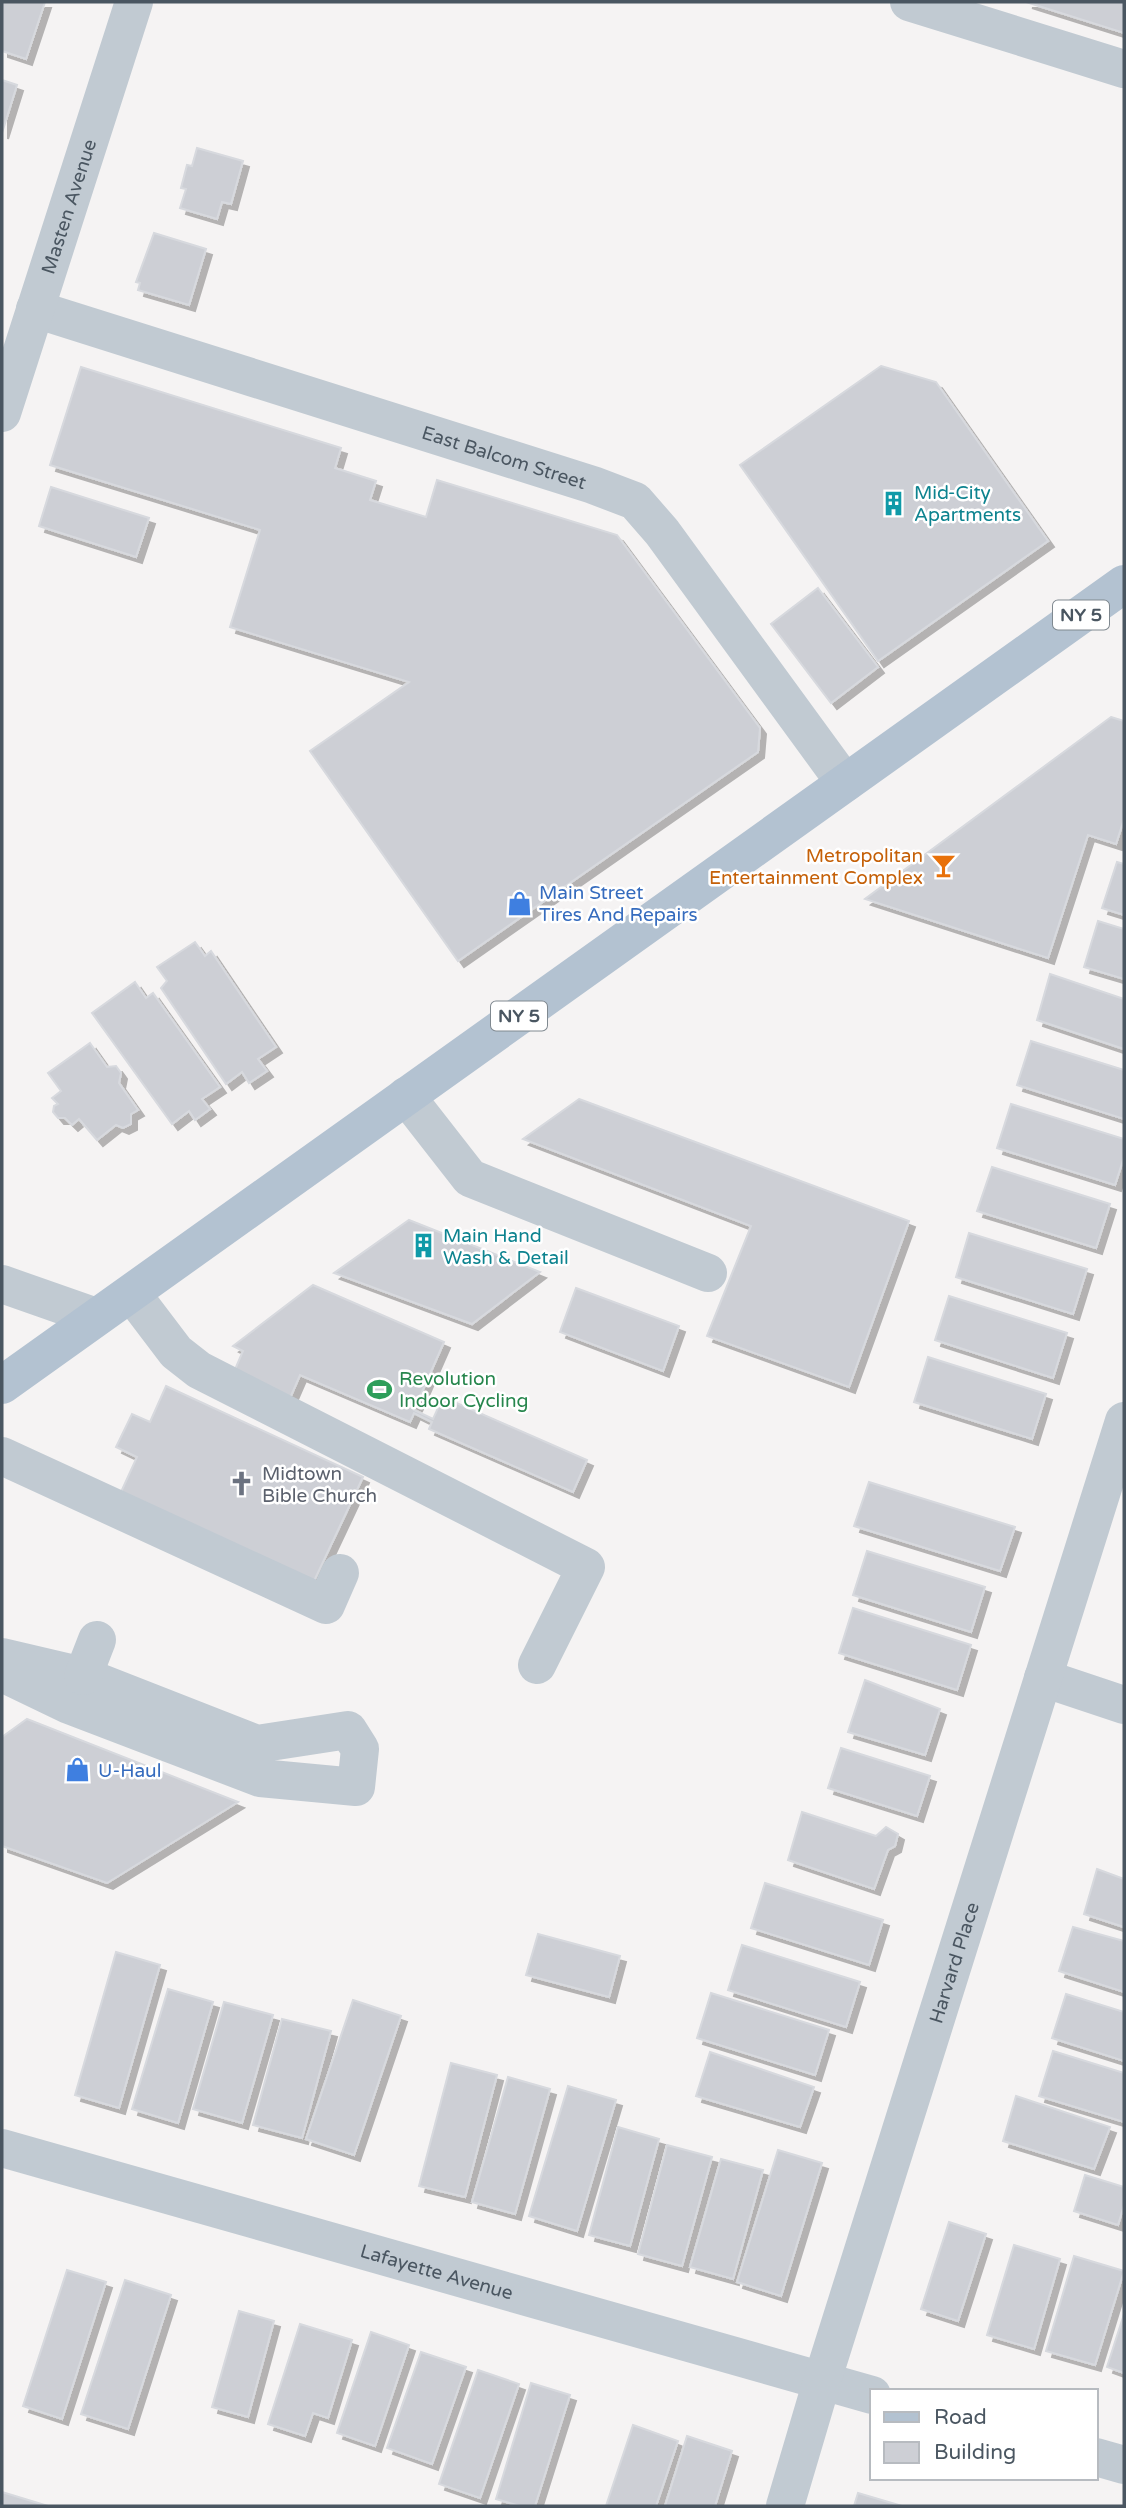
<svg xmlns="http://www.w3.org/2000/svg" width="1126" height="2508" font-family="'Varela Round',sans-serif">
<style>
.building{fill:#cdcfd5;stroke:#d7d9de;stroke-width:2;filter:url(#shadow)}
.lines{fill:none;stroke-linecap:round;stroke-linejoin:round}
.minor{stroke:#c1cad2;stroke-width:38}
.major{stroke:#b3c2d1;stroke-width:38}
.labels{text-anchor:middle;stroke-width:5;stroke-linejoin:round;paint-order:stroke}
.shield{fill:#fff;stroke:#808990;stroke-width:2}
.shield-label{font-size:18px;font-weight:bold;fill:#4a5661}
.street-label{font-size:19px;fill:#4a5661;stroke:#fff}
.culture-label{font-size:19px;fill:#0d838f;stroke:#fff;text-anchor:start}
.food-label{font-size:19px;fill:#c56008;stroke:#fff;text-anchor:end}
.shop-label{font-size:19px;fill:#366cbe;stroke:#fff;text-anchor:start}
.leisure-label{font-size:19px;fill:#27864d;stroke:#fff;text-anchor:start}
.worship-label{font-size:19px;fill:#5b616d;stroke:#fff;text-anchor:start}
</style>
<defs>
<filter id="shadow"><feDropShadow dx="6" dy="6" stdDeviation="0" flood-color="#0004"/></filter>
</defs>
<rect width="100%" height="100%" fill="#f5f3f3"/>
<g class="building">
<polygon points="2,2 45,2 26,59 2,51"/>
<polygon points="1026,2 1124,2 1124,33"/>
<polygon points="2,80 17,85 2,133"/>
<polygon points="197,148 243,161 231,204 222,202 217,219 180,208 186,189 181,188 187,165 192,166"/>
<polygon points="154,233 206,249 189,305 138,290 140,283 136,282"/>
<polygon points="881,366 936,382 1048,541 878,661 740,465"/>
<polygon points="81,367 341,448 335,468 376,481 370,500 426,517 437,480 617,535 760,728 758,752 458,961 310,751 409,682 230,627 260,530 50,465"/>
<polygon points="51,487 149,518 136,557 39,526"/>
<polygon points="818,588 878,667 831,703 771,624"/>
<polygon points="1111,717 1124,721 1124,819 1116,844 1088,835 1048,958 865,899"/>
<polygon points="1117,862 1124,864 1124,915 1102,908"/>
<polygon points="1098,921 1124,929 1124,979 1084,967"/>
<polygon points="195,942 205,956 211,951 276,1047 258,1059 267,1071 249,1083 242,1072 226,1084 161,988 167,981 157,967"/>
<polygon points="1050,974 1124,999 1124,1049 1037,1020"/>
<polygon points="135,982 146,998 153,993 220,1087 202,1099 210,1109 195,1120 189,1111 172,1124 92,1013"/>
<polygon points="1031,1041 1124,1070 1124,1119 1017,1085"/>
<polygon points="90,1043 107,1067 116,1066 121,1073 119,1083 138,1110 131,1114 131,1124 123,1128 116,1125 97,1140 79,1119 72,1125 65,1118 58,1118 53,1112 54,1106 58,1104 52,1098 61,1091 48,1073"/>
<polygon points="579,1099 909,1221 849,1387 707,1336 751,1226 523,1139"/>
<polygon points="1011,1104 1124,1139 1124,1157 1115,1185 997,1148"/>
<polygon points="992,1167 1110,1204 1096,1248 977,1211"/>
<polygon points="409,1220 540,1272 472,1324 334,1273"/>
<polygon points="969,1233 1087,1269 1073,1314 956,1277"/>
<polygon points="313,1285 444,1342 414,1410 433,1419 443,1397 587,1460 573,1492 429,1429 432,1422 414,1413 410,1422 300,1375 287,1405 230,1381 243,1351 233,1346"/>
<polygon points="576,1288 679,1326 663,1371 560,1332"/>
<polygon points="949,1296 1067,1333 1053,1378 935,1340"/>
<polygon points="928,1357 1046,1394 1032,1439 914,1402"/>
<polygon points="166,1386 363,1477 314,1581 121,1492 137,1457 116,1447 132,1414 150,1422"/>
<polygon points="869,1482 1015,1527 1000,1571 854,1526"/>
<polygon points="867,1551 985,1587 971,1632 853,1595"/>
<polygon points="853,1608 971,1645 957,1690 839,1653"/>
<polygon points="865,1680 940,1709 925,1755 848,1732"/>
<polygon points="27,1719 238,1802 107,1883 2,1846 2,1737"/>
<polygon points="841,1748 930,1776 917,1816 828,1788"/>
<polygon points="802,1812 876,1836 886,1827 898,1834 895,1846 888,1850 874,1889 788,1860"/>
<polygon points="1097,1869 1124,1879 1124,1927 1084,1914"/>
<polygon points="765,1883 883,1920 869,1965 751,1928"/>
<polygon points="1073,1927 1124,1941 1124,1992 1059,1971"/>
<polygon points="538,1934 620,1956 609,1997 526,1975"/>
<polygon points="742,1945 860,1982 846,2027 728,1990"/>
<polygon points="116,1952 160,1965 119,2108 75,2095"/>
<polygon points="168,1989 213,2002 178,2123 132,2109"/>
<polygon points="711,1993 829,2030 815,2075 697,2038"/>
<polygon points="1066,1994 1124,2012 1124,2061 1052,2038"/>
<polygon points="353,2000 401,2016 354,2155 306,2139"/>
<polygon points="224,2002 273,2015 242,2123 193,2109"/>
<polygon points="282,2019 331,2031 302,2138 253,2125"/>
<polygon points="1053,2051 1124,2073 1124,2122 1039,2096"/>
<polygon points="710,2052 814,2087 800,2127 696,2096"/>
<polygon points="451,2063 497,2075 465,2197 419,2186"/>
<polygon points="508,2077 550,2089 515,2214 472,2202"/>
<polygon points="568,2086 616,2100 577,2231 529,2216"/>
<polygon points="1016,2096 1110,2127 1094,2169 1003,2141"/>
<polygon points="618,2127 659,2139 630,2246 589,2235"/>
<polygon points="667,2145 712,2157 682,2266 638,2254"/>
<polygon points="778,2150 822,2163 781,2296 737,2282"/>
<polygon points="721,2159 763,2170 733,2279 690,2267"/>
<polygon points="1085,2175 1124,2187 1124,2205 1118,2225 1074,2211"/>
<polygon points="949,2222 986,2234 958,2321 921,2309"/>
<polygon points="1014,2245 1060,2259 1034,2349 987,2335"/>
<polygon points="1074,2256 1124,2271 1095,2365 1046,2351"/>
<polygon points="67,2270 106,2282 62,2419 23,2406"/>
<polygon points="125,2280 171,2295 128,2429 81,2414"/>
<polygon points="239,2311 274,2321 248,2417 212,2407"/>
<polygon points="1124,2314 1124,2373 1107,2367"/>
<polygon points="300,2324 352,2340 328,2418 313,2413 305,2436 268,2424"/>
<polygon points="371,2332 409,2345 375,2446 337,2433"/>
<polygon points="421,2352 466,2367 432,2464 387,2448"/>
<polygon points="478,2370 519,2384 480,2498 439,2484"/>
<polygon points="531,2383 570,2395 535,2506 520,2506 496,2499"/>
<polygon points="633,2425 678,2441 656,2506 606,2506"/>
<polygon points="687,2436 732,2451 715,2506 665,2506"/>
<polygon points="2,2492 48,2506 2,2506"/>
<polygon points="858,2493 902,2506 854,2506"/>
</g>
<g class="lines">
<g class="minor">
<polyline points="909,2 1124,69"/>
<path id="s1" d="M35,309L593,485L635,501L662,532L845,783"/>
<path id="s2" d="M2,413L134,2"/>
<polyline points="406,1096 470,1178 708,1273"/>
<polyline points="2,1284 96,1317"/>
<polyline points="132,1294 176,1352 199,1370 586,1567 537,1665"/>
<polyline points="2,1456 326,1605 340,1573"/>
<polyline points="2,1657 83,1676 257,1744 348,1730 360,1749 356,1787 260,1778 69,1705 2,1673"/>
<polyline points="83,1676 97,1640"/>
<polyline points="1043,1678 1124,1705"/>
<path id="s3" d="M2,2148L872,2395"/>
<polyline points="1096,2457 1124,2465"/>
<path id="s4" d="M785,2506L822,2381L1124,1421"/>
</g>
<polyline class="major" points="2,1385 1124,584"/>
</g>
<defs>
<symbol id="building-bare" viewBox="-9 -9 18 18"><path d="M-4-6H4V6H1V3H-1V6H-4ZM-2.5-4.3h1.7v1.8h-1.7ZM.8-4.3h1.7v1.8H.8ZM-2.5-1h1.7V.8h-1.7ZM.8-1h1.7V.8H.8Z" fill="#0f9aa8" stroke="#fff" stroke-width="2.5" paint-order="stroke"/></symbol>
<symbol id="bar-bare" viewBox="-9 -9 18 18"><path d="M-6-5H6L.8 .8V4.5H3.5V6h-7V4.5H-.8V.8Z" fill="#e8710a" stroke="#fff" stroke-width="2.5" paint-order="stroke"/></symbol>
<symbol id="shop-bare" viewBox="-9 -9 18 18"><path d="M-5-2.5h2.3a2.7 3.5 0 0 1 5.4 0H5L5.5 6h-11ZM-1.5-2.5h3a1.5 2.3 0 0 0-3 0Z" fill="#3f7fe0" stroke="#fff" stroke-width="2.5" paint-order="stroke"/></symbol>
<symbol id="stadium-bare" viewBox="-9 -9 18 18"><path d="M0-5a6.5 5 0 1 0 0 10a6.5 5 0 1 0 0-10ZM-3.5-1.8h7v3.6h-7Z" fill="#2e9e5b" stroke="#fff" stroke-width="2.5" paint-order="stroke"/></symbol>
<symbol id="church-bare" viewBox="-9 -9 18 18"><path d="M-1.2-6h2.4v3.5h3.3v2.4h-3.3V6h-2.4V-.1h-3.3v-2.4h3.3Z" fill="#6b7280" stroke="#fff" stroke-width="2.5" paint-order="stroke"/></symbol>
</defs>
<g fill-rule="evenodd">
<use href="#building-bare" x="876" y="486" width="35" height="35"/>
<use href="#bar-bare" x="926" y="848" width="35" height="35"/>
<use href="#shop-bare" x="502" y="886" width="35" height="35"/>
<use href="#building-bare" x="406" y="1228" width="35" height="35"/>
<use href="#stadium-bare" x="362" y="1372" width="35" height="35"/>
<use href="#church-bare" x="224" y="1466" width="35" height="35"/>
<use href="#shop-bare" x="60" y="1752" width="35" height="35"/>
</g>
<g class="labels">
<g class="shield">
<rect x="1053" y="600.5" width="56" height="29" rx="5"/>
<rect x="491" y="1001.5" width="56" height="29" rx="5"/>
</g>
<g class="shield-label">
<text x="1081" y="621">NY 5</text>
<text x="519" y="1022">NY 5</text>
</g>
<g class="street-label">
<text dy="7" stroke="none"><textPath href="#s2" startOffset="217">Masten Avenue</textPath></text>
<text dy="7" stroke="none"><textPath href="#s1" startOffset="492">East Balcom Street</textPath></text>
<text dy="7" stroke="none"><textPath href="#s4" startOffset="569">Harvard Place</textPath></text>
<text dy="7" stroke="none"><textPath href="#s3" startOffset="452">Lafayette Avenue</textPath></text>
</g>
<g class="culture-label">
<text x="914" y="499">Mid-City<tspan x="914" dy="22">Apartments</tspan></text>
<text x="443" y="1242">Main Hand<tspan x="443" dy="22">Wash &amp; Detail</tspan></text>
</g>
<g class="food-label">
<text x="923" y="862">Metropolitan<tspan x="923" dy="22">Entertainment Complex</tspan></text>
</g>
<g class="shop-label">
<text x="539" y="899">Main Street<tspan x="539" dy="22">Tires And Repairs</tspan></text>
<text x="98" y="1777">U-Haul</text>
</g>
<g class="leisure-label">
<text x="399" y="1385">Revolution<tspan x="399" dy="22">Indoor Cycling</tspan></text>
</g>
<g class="worship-label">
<text x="262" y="1480">Midtown<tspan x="262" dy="22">Bible Church</tspan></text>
</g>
</g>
<rect width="1126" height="2508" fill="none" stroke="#4a5661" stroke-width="7"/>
<rect x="870" y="2389" width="228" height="91" fill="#ffffff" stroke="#b7bbc0" stroke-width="2"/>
<rect x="884" y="2412" width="35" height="10" fill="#b3c2d1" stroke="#b7bbc0" stroke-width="2"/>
<text x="934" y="2424" font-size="21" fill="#4a5661">Road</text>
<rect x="884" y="2442" width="35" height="21" fill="#cdcfd5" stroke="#b7bbc0" stroke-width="2"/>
<text x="934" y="2459" font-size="21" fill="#4a5661">Building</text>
</svg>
